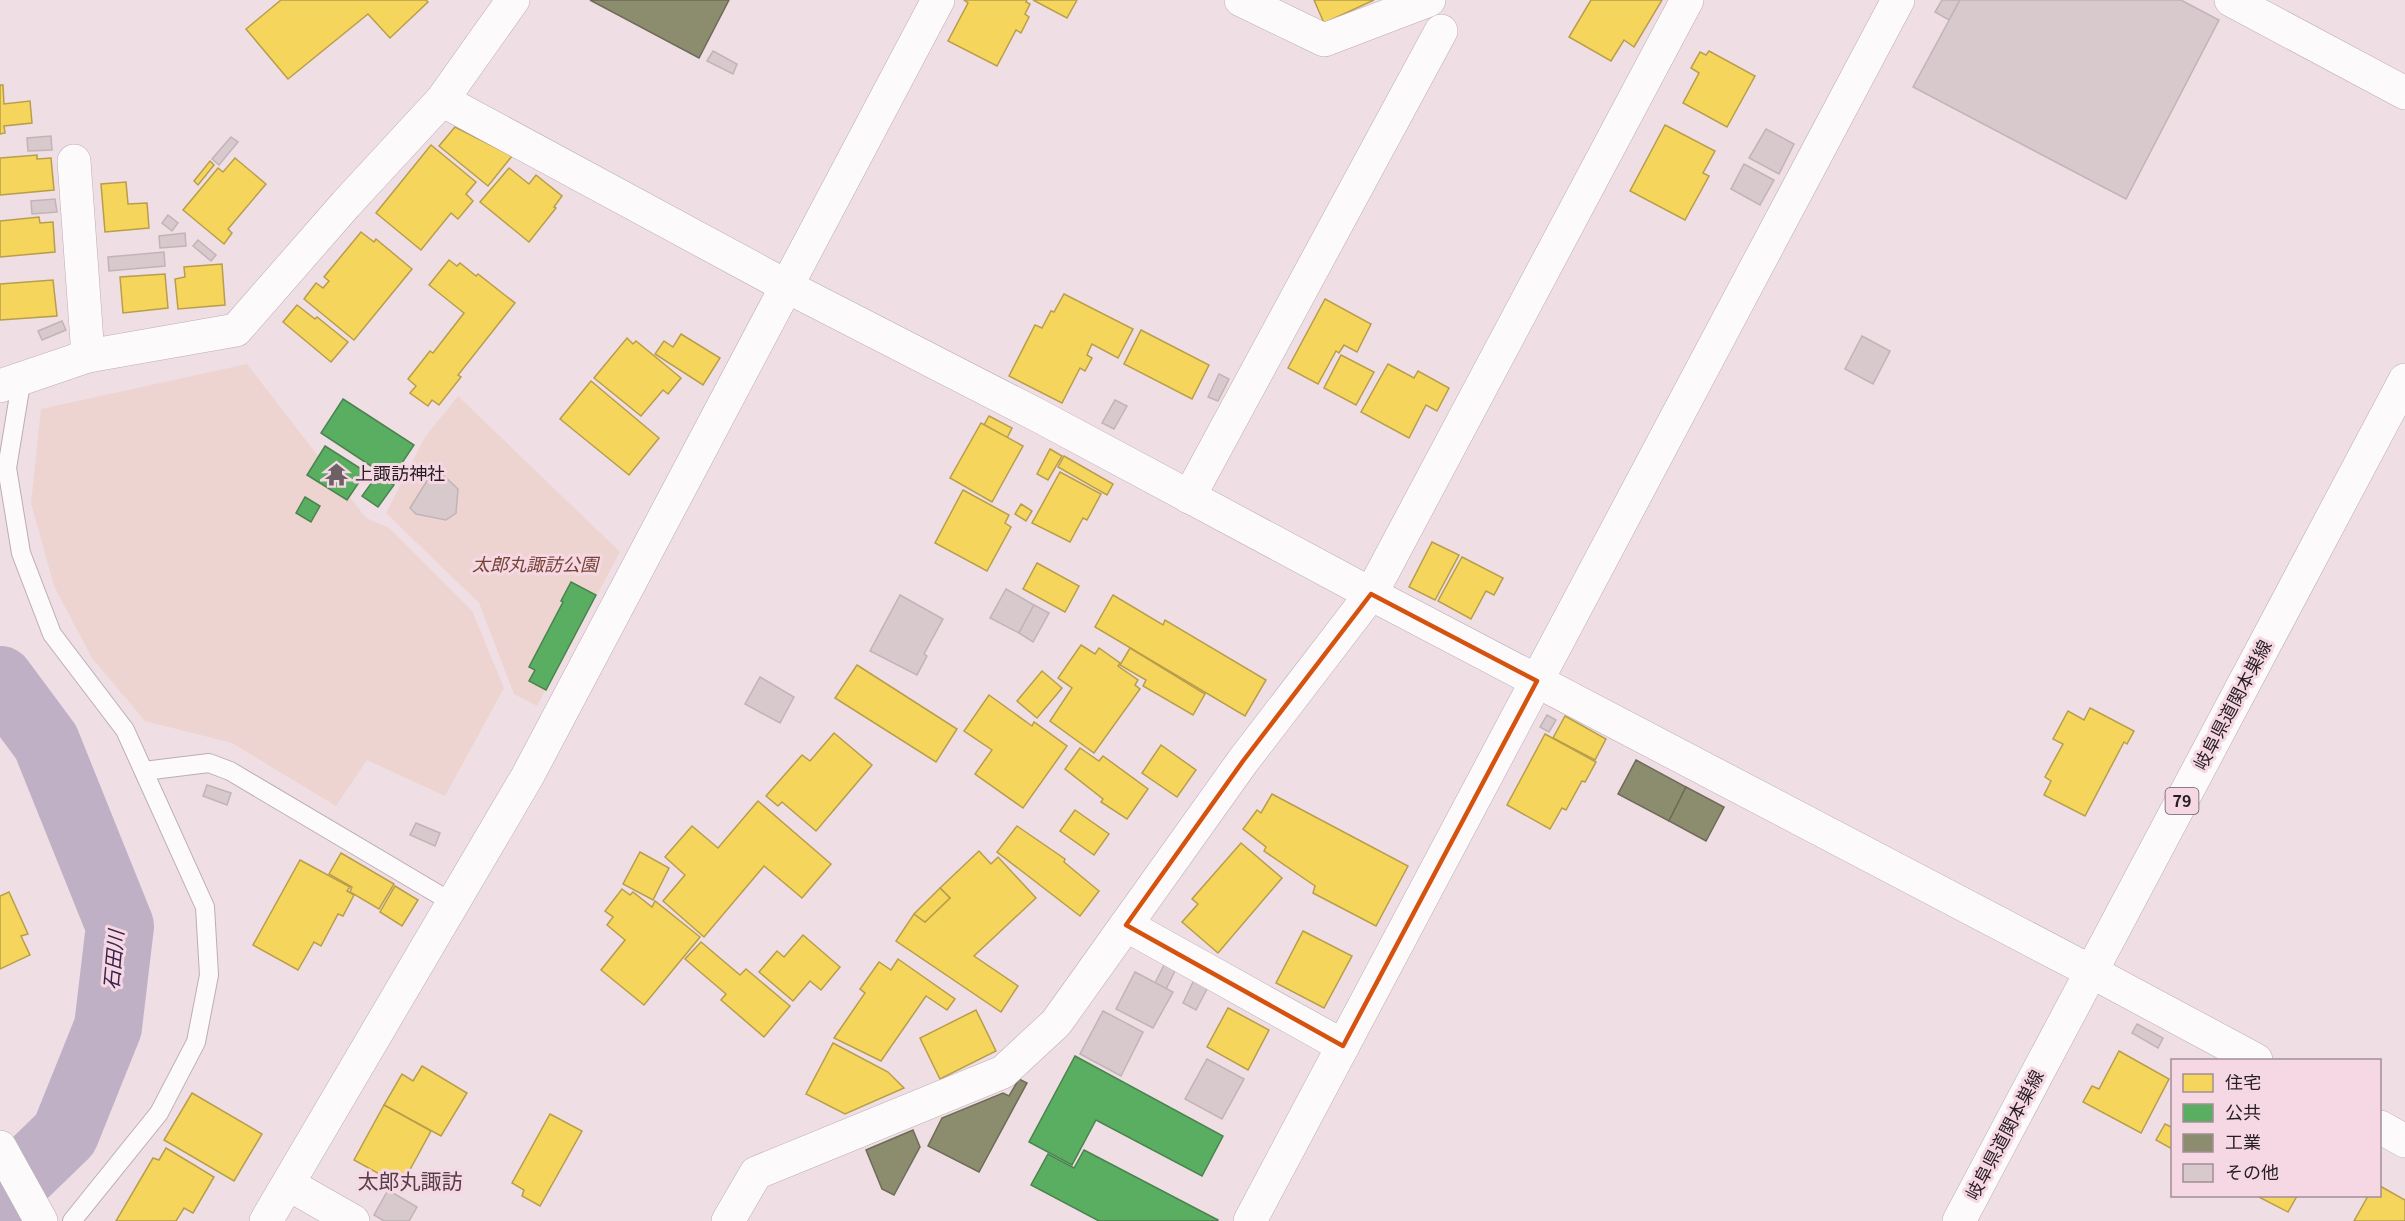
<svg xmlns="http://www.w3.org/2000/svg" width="2405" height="1221" font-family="Georgia,'Noto Sans JP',serif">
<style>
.green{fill:#edd4d1}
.homes{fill:#f6d55c;stroke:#b89e4b;stroke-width:1.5}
.public{fill:#5aae61;stroke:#4b834e;stroke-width:1.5}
.industry{fill:#8c8c6e;stroke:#6e6b57;stroke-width:1.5}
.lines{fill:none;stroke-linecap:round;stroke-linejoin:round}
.river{stroke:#bfb0c6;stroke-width:68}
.building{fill:#d7c9cc;stroke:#c1b4b7;stroke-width:1.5}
.service-casing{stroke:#bbaeb3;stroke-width:20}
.minor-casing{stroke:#bbaeb3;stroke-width:34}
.primary-casing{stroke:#bbaeb3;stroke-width:34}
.service{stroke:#fdfafb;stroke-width:18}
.minor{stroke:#fdfafb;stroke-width:33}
.primary{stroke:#fdfafb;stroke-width:33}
.marked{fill:none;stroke:#d5530e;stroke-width:4.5;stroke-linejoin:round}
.labels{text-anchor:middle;stroke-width:6;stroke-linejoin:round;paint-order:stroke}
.shield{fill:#f5d8e3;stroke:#66565c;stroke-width:1.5}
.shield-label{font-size:16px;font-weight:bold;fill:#281e22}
.poi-label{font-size:18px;fill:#281e22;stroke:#f5d8e3;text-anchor:start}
.park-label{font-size:18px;font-style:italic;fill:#764335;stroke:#f5d8e3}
.street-label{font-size:18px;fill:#281e22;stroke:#f5d8e3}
.water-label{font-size:20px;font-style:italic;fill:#3b234c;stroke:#f5d8e3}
.quarter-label{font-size:21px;fill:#553e47;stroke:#f5d8e3}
</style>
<rect width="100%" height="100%" fill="#efdee4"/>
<g class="green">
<polygon points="247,364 366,518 389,528 472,611 504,688 445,796 367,760 336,806 232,743 145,721 92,658 54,586 31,503 41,409"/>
<polygon points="458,396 620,552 537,706 514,694 479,603 386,513 425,437"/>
</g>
<g class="homes">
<polygon points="281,0 426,0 428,2 390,38 368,14 288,79 246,29"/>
<polygon points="964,0 1027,0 1026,2 1030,4 1025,14 1029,17 1021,33 1016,30 997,66 948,41 968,3"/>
<polygon points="1033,0 1077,0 1067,18"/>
<polygon points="1314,0 1374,0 1324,23"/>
<polygon points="1591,0 1662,0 1634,47 1624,40 1611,61 1569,37"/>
<polygon points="1709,51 1755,76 1727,127 1683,103 1699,73 1691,68 1700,52 1706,55"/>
<polygon points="0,85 3,85 4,104 30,101 32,123 4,126 5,133 0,134"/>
<polygon points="1665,125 1715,151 1703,173 1709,176 1685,220 1630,191"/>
<polygon points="455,127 512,156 488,186 439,146"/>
<polygon points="431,145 476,182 466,194 473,201 458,219 451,213 421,250 376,213"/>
<polygon points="37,155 37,159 51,158 54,190 0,195 0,158"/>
<polygon points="235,158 266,184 228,229 232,233 224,244 183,210 218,168 223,172"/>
<polygon points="210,161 214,165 198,185 194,181"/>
<polygon points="509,168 529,184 536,175 562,196 554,207 556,208 529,242 480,202"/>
<polygon points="126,182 128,204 147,203 149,228 105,232 101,184"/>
<polygon points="39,217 40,223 53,222 55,252 0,257 0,221"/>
<polygon points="361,232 374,242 376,239 412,269 354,340 304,299 316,283 323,288 329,281 324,277"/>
<polygon points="449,260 457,266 460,263 476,276 478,274 515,303 458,375 461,377 439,405 432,400 428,406 410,393 416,386 408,379 430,351 433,353 464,313 429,285"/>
<polygon points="222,264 225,305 178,309 175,279 185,277 184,267"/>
<polygon points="165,274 168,308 123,313 120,277"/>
<polygon points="53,280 57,316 0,320 0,284"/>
<polygon points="1064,294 1133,329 1118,358 1092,344 1087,355 1092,358 1085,371 1080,368 1062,403 1009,376 1035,325 1042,328 1051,311 1054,312"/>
<polygon points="1325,299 1371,324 1357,352 1344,345 1339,353 1336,351 1318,384 1288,368"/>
<polygon points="297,305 315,319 317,317 348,342 331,362 283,322"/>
<polygon points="1141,330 1209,365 1192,399 1124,364"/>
<polygon points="681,334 720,358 703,385 655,354 664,341 673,347"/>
<polygon points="627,338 633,344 636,341 681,378 668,394 663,390 641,416 594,378"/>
<polygon points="1341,355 1374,372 1356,405 1324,388"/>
<polygon points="1388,364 1414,378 1418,371 1449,388 1437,411 1426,405 1409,438 1361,412"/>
<polygon points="591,381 659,438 629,475 560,419"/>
<polygon points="989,416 1012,428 1007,438 984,425"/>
<polygon points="981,423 1023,446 992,502 950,478"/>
<polygon points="1050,449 1062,456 1048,480 1037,474"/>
<polygon points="1064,456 1113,484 1107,495 1058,467"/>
<polygon points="1060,472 1101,494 1087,520 1083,518 1070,542 1032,523"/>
<polygon points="963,490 1009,515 1005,523 1011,527 987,571 935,543"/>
<polygon points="1021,504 1032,511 1026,521 1015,514"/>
<polygon points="1432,542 1459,555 1435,600 1409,587"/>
<polygon points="1462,557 1503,578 1494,595 1486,591 1471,619 1438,601"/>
<polygon points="1037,563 1079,586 1065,612 1023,589"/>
<polygon points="1113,595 1163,625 1165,620 1266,680 1245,716 1095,627"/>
<polygon points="1081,645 1095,654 1099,648 1120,663 1118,666 1138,680 1135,685 1140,689 1094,753 1050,721 1072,688 1058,678"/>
<polygon points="1130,648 1205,694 1193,715 1143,686 1146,680 1120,665"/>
<polygon points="857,665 957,729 936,762 835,698"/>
<polygon points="1042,671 1062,688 1037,718 1017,701"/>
<polygon points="989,695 1032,726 1034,722 1067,746 1023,808 975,774 992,750 964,731"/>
<polygon points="2090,708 2134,731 2127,744 2124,742 2085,816 2044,795 2051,781 2045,777 2063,744 2053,739 2068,711 2084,720"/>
<polygon points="1565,716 1606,739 1595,760 1553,738"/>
<polygon points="834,733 872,765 816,831 782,802 778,806 766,796 802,755 810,761"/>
<polygon points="1545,734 1596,762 1585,782 1582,781 1566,810 1562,808 1550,829 1507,805"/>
<polygon points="1161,745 1196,770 1177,797 1142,773"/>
<polygon points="1080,748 1099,761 1103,756 1148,789 1127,819 1101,802 1103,799 1065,769"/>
<polygon points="1272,794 1408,866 1376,926 1313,893 1315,886 1264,851 1266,847 1243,829 1257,810 1261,813"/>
<polygon points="758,801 831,864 802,898 764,866 704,937 663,901 685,875 665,857 692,826 718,848"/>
<polygon points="1075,810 1109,834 1094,855 1060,831"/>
<polygon points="1017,826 1065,859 1064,862 1099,891 1080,916 997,852"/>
<polygon points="1241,843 1282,878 1218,953 1182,922 1198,904 1192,899"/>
<polygon points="979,851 991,864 998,857 1036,898 974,956 1018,986 1001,1012 896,941 914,914 925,922 950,898 940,888"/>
<polygon points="640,852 669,868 653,900 623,884"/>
<polygon points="341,853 394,884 379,909 350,892 352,887 329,874"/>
<polygon points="300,860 350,887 347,891 354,895 343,916 338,914 321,946 314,942 298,970 253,945"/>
<polygon points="395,886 418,900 402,926 380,912"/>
<polygon points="940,888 950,898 925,922 914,914"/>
<polygon points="622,889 630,895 633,892 652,907 655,901 700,937 644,1005 601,970 625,940 607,925 613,917 605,911"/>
<polygon points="9,892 28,934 21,936 30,955 0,969 0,896"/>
<polygon points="1303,931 1352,956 1324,1008 1276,983"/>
<polygon points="803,935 840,967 821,990 810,981 793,1001 759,972 777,951 784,957"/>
<polygon points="701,942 740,975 746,969 790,1006 764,1037 721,1000 726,994 685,959"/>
<polygon points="898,959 955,999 947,1010 926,996 881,1061 834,1038 865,993 860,989 879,962 891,970"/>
<polygon points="1228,1008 1269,1030 1248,1070 1207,1047"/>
<polygon points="976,1010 996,1051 940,1079 920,1038"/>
<polygon points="833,1043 888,1072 904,1088 845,1114 806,1094"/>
<polygon points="2119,1051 2169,1079 2141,1133 2083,1102 2092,1086 2099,1089"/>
<polygon points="422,1066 467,1093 441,1136 384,1105 402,1074 413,1081"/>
<polygon points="192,1093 262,1134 234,1181 164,1140"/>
<polygon points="384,1105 431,1131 401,1186 354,1160"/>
<polygon points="550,1114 582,1131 540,1206 522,1196 524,1190 512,1183"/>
<polygon points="2165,1124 2171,1127 2172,1125 2172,1149 2156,1140"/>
<polygon points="166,1148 214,1177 193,1213 184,1208 176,1221 116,1221 153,1158 159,1160"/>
<polygon points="2380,1186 2405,1200 2405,1221 2354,1221 2368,1196 2380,1196"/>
<polygon points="2257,1196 2297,1196 2288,1212"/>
</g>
<g class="public">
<polygon points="343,399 414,445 396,472 385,464 380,472 321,433"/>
<polygon points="325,446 366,472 347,500 307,475"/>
<polygon points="378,474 394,485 378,507 362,496"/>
<polygon points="305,497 320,506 311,522 296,513"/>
<polygon points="571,582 596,595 546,690 529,681 535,670 529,667 563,602 561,601"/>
<polygon points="1075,1056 1223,1136 1202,1176 1096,1120 1072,1165 1029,1142"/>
<polygon points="1084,1150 1218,1220 1217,1221 1099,1221 1031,1185 1048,1154 1074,1168"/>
</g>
<g class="industry">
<polygon points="590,0 729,0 699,58"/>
<polygon points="1636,760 1686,787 1669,821 1618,794"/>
<polygon points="1686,787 1724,807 1706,841 1669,821"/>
<polygon points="1019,1079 1027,1083 979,1172 928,1146 942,1118 1003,1093 1009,1096"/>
<polygon points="913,1130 920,1147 894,1195 882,1189 866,1150"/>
</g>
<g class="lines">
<polyline class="river" points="0,680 46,742 120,926 108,1027 65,1134 0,1197"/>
</g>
<g class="building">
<polygon points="1942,0 1960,0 1949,20 1935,12"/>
<polygon points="1960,0 2181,0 2219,20 2126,199 1913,87"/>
<polygon points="713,51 737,64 733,74 707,61"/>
<polygon points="1766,129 1794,144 1779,174 1749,158"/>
<polygon points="51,136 52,150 28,151 27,138"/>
<polygon points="231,137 238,142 219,165 212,159"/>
<polygon points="1744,164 1774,180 1760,205 1731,189"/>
<polygon points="55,199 57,212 32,214 31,201"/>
<polygon points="168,215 178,223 172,231 162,223"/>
<polygon points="185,233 186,246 160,248 159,236"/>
<polygon points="198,240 216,255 211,261 193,246"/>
<polygon points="164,252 165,266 109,271 108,257"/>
<polygon points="62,321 66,330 42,340 38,331"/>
<polygon points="1862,336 1890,351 1873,384 1845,369"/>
<polygon points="1219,374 1229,379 1218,401 1208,397"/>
<polygon points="1115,400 1127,406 1114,429 1102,423"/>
<polygon points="439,471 458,489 456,513 446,520 416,514 410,508 430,476"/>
<polygon points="1006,589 1034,605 1019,633 990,618"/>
<polygon points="900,595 943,619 924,654 927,656 917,675 870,651"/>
<polygon points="1034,605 1049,613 1033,642 1019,633"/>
<polygon points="760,677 794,697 780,723 745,704"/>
<polygon points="1547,715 1556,720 1549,732 1540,727"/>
<polygon points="207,785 231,793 227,805 203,796"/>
<polygon points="416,823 440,833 435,846 410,835"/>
<polygon points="1165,963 1176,969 1166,989 1155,983"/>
<polygon points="1135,972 1173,992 1153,1028 1116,1009"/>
<polygon points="1194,980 1208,987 1196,1010 1183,1003"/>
<polygon points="1103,1011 1143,1032 1121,1076 1080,1054"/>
<polygon points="2137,1024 2163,1038 2158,1048 2132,1033"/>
<polygon points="1207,1059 1244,1079 1222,1119 1185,1099"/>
<polygon points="388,1190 417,1207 409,1221 384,1221 374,1215"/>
</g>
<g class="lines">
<defs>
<g id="service">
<polyline points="22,377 7,468 21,553 52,634 125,730 205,907 209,975 196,1042 159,1113 72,1221"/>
<polyline points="144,771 209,763 230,771 453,903"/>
</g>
<g id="minor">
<polyline points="1241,0 1324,40 1429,0"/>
<polyline points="2231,0 2405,93"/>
<polyline points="442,100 786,286 1041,417 1371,594 2092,972 2256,1060"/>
<polyline points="74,161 88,356"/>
<polyline points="0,386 88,356 236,330 346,204 442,100 513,0"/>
<polyline points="1189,497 1441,31"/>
<polyline points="1126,925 1343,1046"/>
<polyline points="2380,1127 2405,1141"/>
<polyline points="288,1184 353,1221"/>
<polyline points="266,1221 527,777 938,0"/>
<polyline points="728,1221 756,1173 1003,1072 1056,1023 1243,761 1371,594 1687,0"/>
<polyline points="1250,1221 1898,0"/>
</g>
<g id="primary">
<polyline points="0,1147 41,1221"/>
<polyline points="1959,1221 2405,380"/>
</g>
</defs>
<use href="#service" class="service-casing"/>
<use href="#minor" class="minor-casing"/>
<use href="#primary" class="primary-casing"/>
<use href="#service" class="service"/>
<use href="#minor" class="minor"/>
<use href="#primary" class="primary"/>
</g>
<path class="marked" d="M1371,594L1537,681L1343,1046L1126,925L1243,761Z"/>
<defs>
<symbol id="temple-bare" viewBox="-9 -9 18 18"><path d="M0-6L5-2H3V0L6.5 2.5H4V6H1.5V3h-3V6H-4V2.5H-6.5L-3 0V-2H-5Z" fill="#6e6166" stroke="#f5d8e3" stroke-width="2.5" paint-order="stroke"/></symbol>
</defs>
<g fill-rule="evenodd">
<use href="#temple-bare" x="320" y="458" width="33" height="33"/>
</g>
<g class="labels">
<rect class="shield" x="2165.5" y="788" width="33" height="26" rx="4.5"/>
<g class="shield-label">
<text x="2182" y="807">79</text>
</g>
<g class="poi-label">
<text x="355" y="480">上諏訪神社</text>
</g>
<g class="park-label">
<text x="535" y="571">太郎丸諏訪公園</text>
</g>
<g class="street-label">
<text transform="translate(2233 705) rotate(-62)" y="6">岐阜県道関本巣線</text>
<text transform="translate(2005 1135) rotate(-62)" y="6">岐阜県道関本巣線</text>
</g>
<g class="water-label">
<text transform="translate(114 960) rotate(-85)" y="7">石田川</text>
</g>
<g class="quarter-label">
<text x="410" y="1189">太郎丸諏訪</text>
</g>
</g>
<rect x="2171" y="1059" width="210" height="138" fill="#f5d8e3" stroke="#a38e96" stroke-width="1.5"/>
<rect x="2183" y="1074" width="30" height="18" fill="#f6d55c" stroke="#a38e96" stroke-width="1.5"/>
<text x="2225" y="1089" font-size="18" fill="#281e22">住宅</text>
<rect x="2183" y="1104" width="30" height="18" fill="#5aae61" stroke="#a38e96" stroke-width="1.5"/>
<text x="2225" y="1119" font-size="18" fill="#281e22">公共</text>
<rect x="2183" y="1134" width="30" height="18" fill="#8c8c6e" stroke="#a38e96" stroke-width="1.5"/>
<text x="2225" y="1149" font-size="18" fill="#281e22">工業</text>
<rect x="2183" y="1164" width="30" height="18" fill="#d7c9cc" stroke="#a38e96" stroke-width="1.5"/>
<text x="2225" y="1179" font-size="18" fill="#281e22">その他</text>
</svg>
